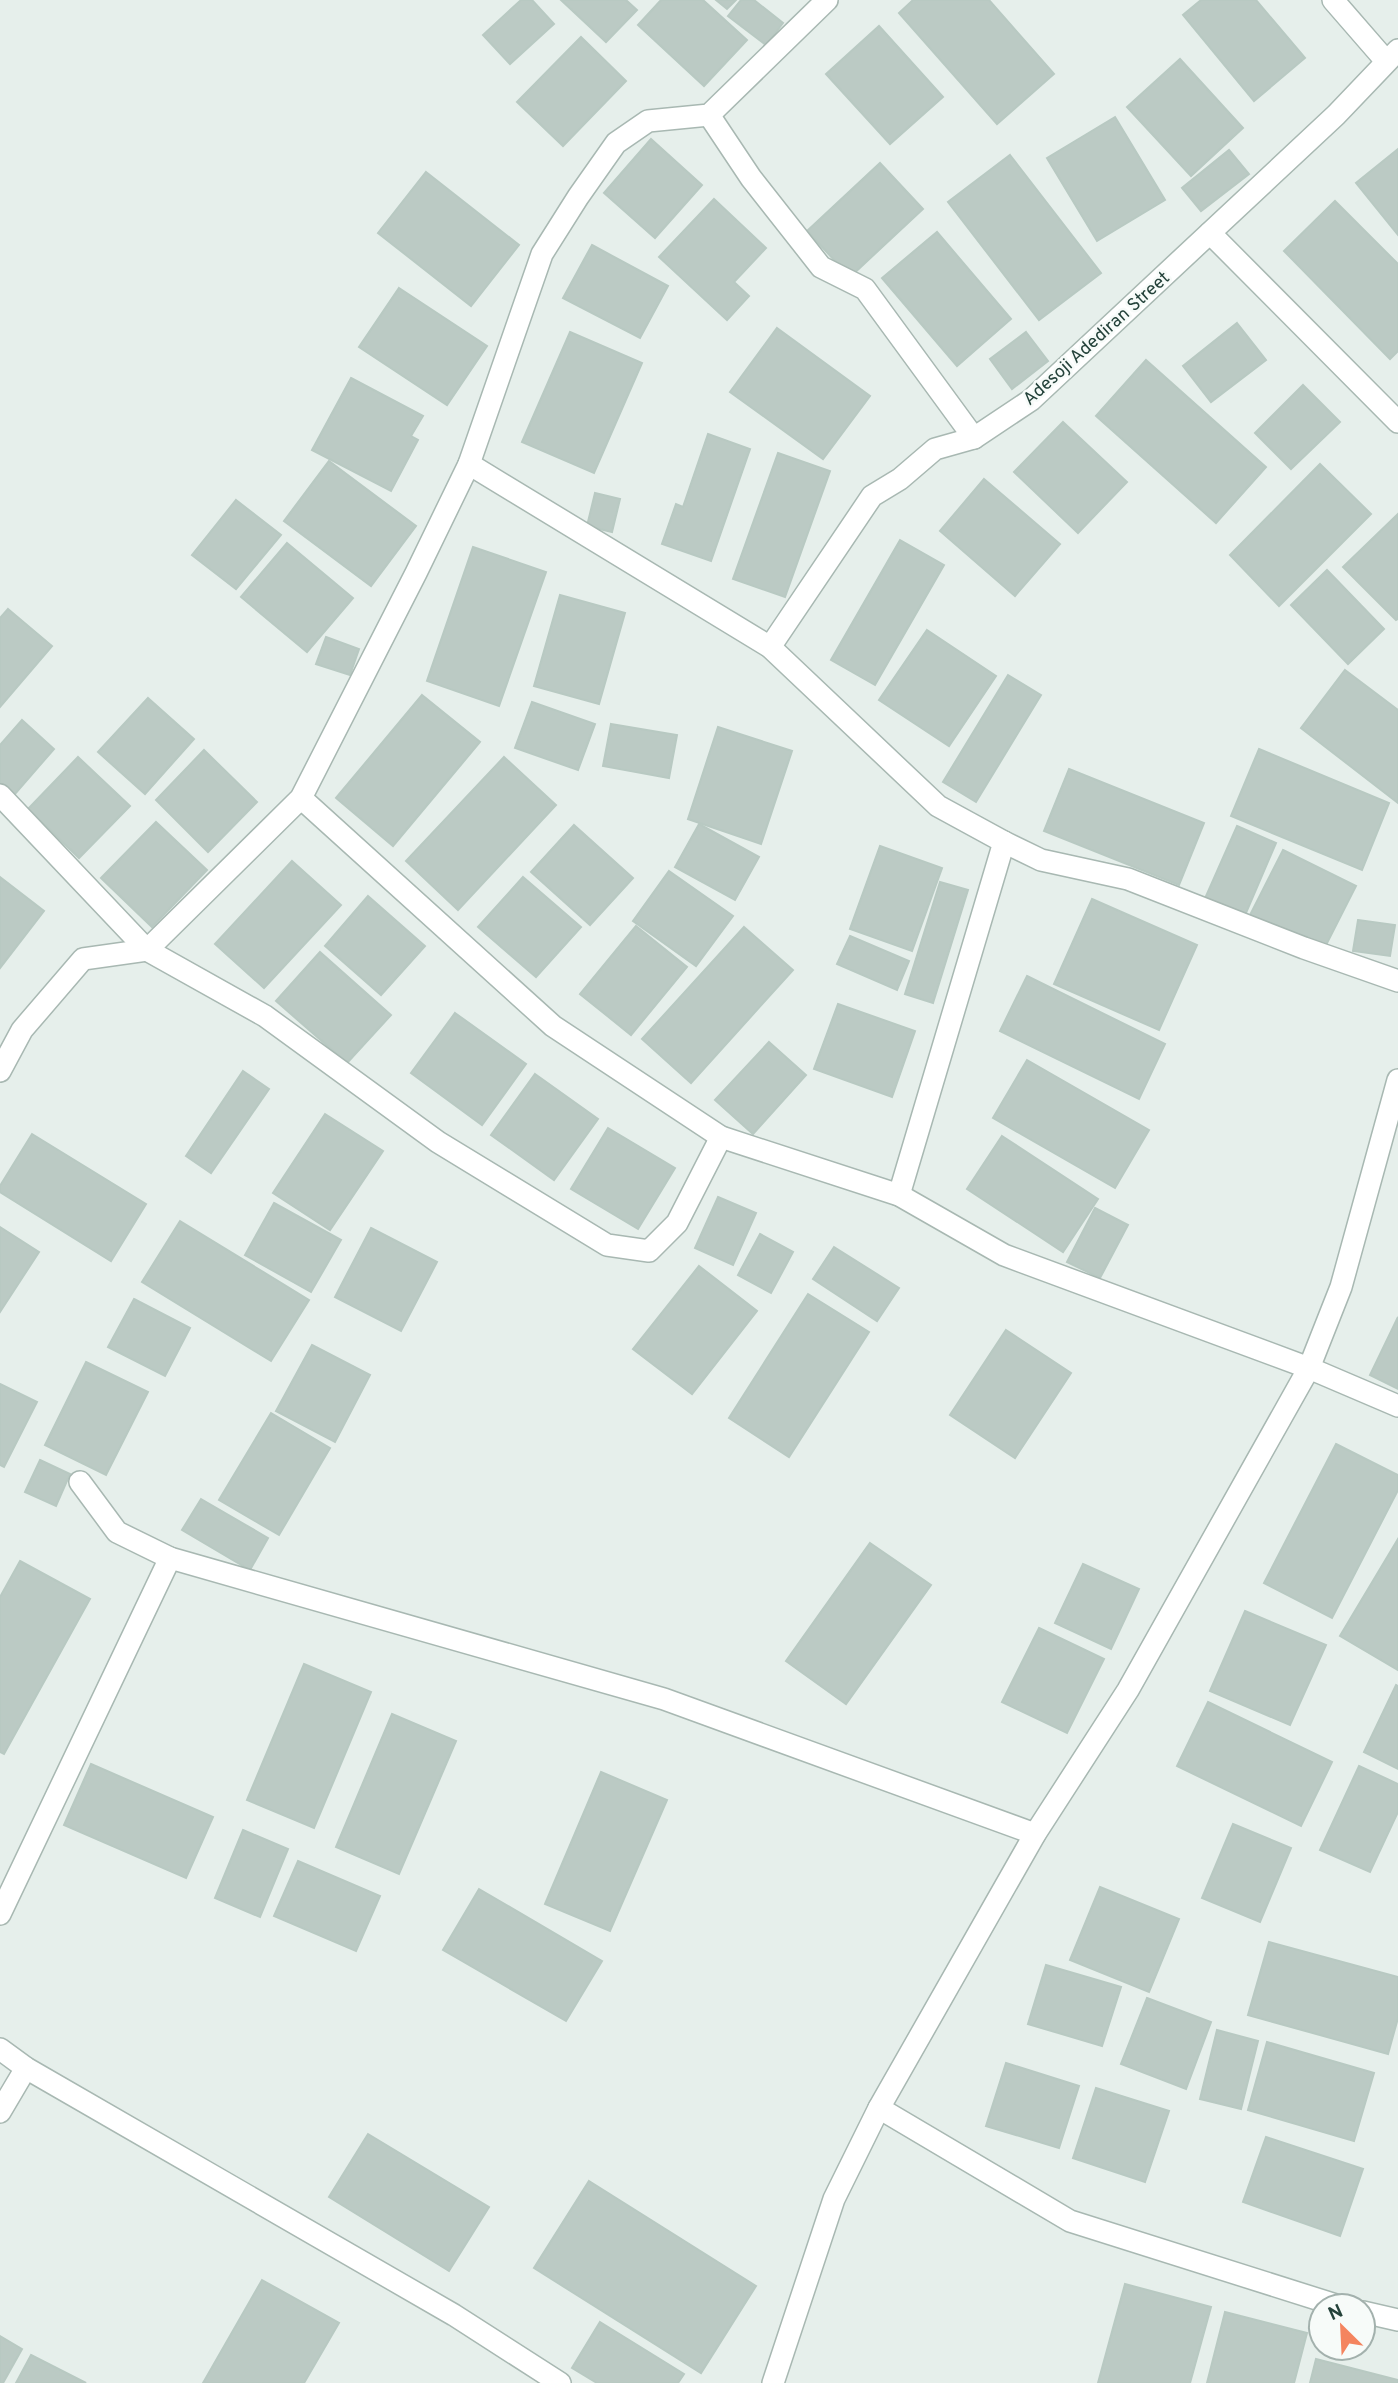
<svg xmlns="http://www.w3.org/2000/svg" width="1398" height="2383" font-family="Overpass,sans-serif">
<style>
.building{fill:#bbcac4;stroke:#b8c9c2;stroke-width:2}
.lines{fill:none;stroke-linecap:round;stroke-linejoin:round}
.street-casing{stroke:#a8b8b2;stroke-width:24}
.street{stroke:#fff;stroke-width:21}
.labels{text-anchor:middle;stroke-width:5;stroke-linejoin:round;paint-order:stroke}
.street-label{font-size:18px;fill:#24423a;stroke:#f7fbf9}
</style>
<rect width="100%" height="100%" fill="#e6efeb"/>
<g class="building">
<polygon points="521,0 532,0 554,24 510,64 483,35"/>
<polygon points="561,0 626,0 637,10 606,42"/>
<polygon points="661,0 703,0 747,40 704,86 638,25"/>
<polygon points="716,0 736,0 727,9"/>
<polygon points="741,0 754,0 783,23 766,45 728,16"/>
<polygon points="913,0 989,0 1054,74 997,124 899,13"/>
<polygon points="1201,0 1256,0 1305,58 1254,101 1183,15"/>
<polygon points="879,26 943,97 890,144 826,74"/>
<polygon points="581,37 626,81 563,146 517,102"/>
<polygon points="1180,59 1243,128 1191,176 1127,107"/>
<polygon points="1115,117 1165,200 1097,241 1047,158"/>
<polygon points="651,139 702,185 655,238 604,193"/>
<polygon points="1398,149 1398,235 1356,183"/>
<polygon points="1229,150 1249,174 1201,211 1182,188"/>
<polygon points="1010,155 1101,273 1039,320 948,202"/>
<polygon points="880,163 923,209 850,277 807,231"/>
<polygon points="426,172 519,245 471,306 378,233"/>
<polygon points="714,199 766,248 734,282 749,296 727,320 659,257"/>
<polygon points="1335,201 1398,264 1398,351 1390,359 1284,251"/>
<polygon points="937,232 1011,319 957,366 882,278"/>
<polygon points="592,245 668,286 640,338 563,298"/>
<polygon points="399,288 487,346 447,405 359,347"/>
<polygon points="1237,323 1266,360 1211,402 1183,366"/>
<polygon points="777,328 870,396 823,459 730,392"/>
<polygon points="570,332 642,363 594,473 522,442"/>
<polygon points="1026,332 1048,361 1012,389 990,359"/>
<polygon points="1146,360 1266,467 1216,523 1096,416"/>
<polygon points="351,378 423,416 411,436 418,440 391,491 312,450"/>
<polygon points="1303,385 1340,422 1291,469 1255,433"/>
<polygon points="1063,422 1127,482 1078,533 1014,472"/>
<polygon points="708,434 750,449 711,561 662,544 676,504 683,507"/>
<polygon points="778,453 830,471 785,597 733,579"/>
<polygon points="329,461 416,526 371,586 284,521"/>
<polygon points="1320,464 1371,514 1279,606 1230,555"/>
<polygon points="984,479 1060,544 1015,596 940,531"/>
<polygon points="595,493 620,499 612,532 587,526"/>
<polygon points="236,500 281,535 236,589 192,555"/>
<polygon points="1398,514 1398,619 1396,620 1343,567"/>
<polygon points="900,540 944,565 875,685 831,660"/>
<polygon points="287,543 353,598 307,652 241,597"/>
<polygon points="473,547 546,572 499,706 427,681"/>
<polygon points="1327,570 1384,629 1348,664 1291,605"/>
<polygon points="560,595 625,613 599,704 534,686"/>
<polygon points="8,609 52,646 0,707 0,618"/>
<polygon points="927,630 996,676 949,746 879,700"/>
<polygon points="326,637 359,649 350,675 316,664"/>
<polygon points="1345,670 1398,710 1398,803 1301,728"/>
<polygon points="1008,675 1041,695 976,802 943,782"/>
<polygon points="422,695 480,742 393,846 336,798"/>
<polygon points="148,698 194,739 145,794 98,752"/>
<polygon points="532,702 595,724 578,770 515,748"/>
<polygon points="22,720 54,749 14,795 0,783 0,745"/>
<polygon points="611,724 677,735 669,778 603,766"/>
<polygon points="718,727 792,751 761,844 688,819"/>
<polygon points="1259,749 1389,803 1362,870 1231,816"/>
<polygon points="204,750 257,802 208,852 156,800"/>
<polygon points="78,757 130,806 79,858 28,809"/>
<polygon points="504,757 556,805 458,910 406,861"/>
<polygon points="1069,769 1204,823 1179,885 1044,831"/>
<polygon points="156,822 207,870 152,927 101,878"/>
<polygon points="699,824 759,857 735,900 675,867"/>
<polygon points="574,825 633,878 590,925 531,872"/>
<polygon points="1237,826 1276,843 1243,920 1203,903"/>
<polygon points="880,846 942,868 912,951 850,929"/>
<polygon points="1283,850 1356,886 1322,953 1249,917"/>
<polygon points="292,861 341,905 264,988 215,944"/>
<polygon points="669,871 733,916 696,966 633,921"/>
<polygon points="0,877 44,911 0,968"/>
<polygon points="523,877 581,927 536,977 478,927"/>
<polygon points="940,882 968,890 933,1003 905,994"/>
<polygon points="368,896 425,946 381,995 325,946"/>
<polygon points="1092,899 1197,945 1159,1030 1054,984"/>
<polygon points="1358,920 1395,925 1390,956 1353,951"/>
<polygon points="636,926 687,967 631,1035 580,994"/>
<polygon points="744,927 793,970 691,1083 642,1039"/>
<polygon points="850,936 909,961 897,990 837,964"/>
<polygon points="320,952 391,1015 347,1063 276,1001"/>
<polygon points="1027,976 1165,1044 1139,1099 1000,1031"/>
<polygon points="838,1004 915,1031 892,1097 814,1069"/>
<polygon points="455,1013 526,1064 482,1125 411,1073"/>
<polygon points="769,1042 806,1075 753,1134 715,1100"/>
<polygon points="1027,1060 1149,1130 1115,1188 993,1118"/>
<polygon points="243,1071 269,1089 211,1173 186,1156"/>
<polygon points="535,1074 598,1119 554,1180 491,1135"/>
<polygon points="325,1114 383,1151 330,1230 273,1193"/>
<polygon points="608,1128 675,1168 638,1229 571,1189"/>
<polygon points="32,1134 146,1204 111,1261 0,1192 0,1186"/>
<polygon points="1002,1136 1098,1199 1063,1252 967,1189"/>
<polygon points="718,1197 756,1213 733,1265 695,1248"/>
<polygon points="274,1203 341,1240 311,1292 245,1255"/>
<polygon points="1095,1208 1128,1225 1100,1278 1067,1262"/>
<polygon points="180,1221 309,1300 271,1361 142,1282"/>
<polygon points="0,1227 39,1252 0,1312"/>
<polygon points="371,1228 437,1262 401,1331 335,1297"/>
<polygon points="760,1234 793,1252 771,1293 738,1275"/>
<polygon points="834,1247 899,1288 877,1321 813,1279"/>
<polygon points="699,1266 757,1311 692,1394 633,1349"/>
<polygon points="808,1294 869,1332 789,1457 729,1418"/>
<polygon points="134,1299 190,1328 165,1376 108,1347"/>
<polygon points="1398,1317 1398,1389 1370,1375"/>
<polygon points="1006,1330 1071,1373 1015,1458 950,1415"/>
<polygon points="312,1345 370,1375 335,1442 276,1411"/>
<polygon points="86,1362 148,1392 106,1475 45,1445"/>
<polygon points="0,1384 37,1402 4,1467 0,1465"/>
<polygon points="271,1413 330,1448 279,1535 219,1500"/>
<polygon points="1336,1444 1398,1475 1398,1490 1332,1618 1264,1583"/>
<polygon points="40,1460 70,1474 56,1506 25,1492"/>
<polygon points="201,1499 268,1538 250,1570 182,1530"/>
<polygon points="1398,1539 1398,1670 1340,1636"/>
<polygon points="870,1543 931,1585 846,1704 786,1661"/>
<polygon points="20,1561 90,1599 4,1754 0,1752 0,1597"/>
<polygon points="1083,1564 1139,1589 1111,1649 1055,1623"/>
<polygon points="1245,1611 1326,1645 1290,1725 1210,1691"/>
<polygon points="1039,1628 1104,1659 1067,1733 1002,1702"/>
<polygon points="304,1664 371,1692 314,1828 247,1800"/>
<polygon points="1396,1685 1398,1686 1398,1769 1364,1752"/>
<polygon points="1208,1702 1332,1762 1301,1826 1177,1766"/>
<polygon points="392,1714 456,1741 399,1874 336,1847"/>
<polygon points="91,1764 213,1817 186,1878 64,1825"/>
<polygon points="1359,1766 1398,1784 1398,1812 1370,1872 1320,1850"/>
<polygon points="601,1772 667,1800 610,1931 545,1904"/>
<polygon points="1233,1824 1291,1848 1260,1922 1202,1898"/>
<polygon points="243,1830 288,1849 260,1917 215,1898"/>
<polygon points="298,1861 380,1896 356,1951 274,1916"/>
<polygon points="1100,1887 1179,1919 1149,1992 1070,1960"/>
<polygon points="479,1889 602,1961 566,2021 443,1950"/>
<polygon points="1269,1942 1398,1977 1398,2018 1388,2054 1248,2015"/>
<polygon points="1046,1965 1121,1987 1102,2046 1028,2024"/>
<polygon points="1147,1998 1211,2022 1186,2089 1121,2064"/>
<polygon points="1217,2030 1258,2041 1241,2109 1200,2099"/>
<polygon points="1267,2042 1374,2073 1354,2141 1248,2110"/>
<polygon points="1006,2063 1079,2086 1059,2148 986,2126"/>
<polygon points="1096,2088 1169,2111 1145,2182 1073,2158"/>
<polygon points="368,2134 489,2207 449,2271 329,2197"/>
<polygon points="1266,2137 1363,2169 1340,2236 1243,2202"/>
<polygon points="589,2181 756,2286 701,2373 534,2268"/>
<polygon points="262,2280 339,2323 304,2383 203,2383"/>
<polygon points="1125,2284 1211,2307 1190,2383 1098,2383"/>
<polygon points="1225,2312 1307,2333 1294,2383 1207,2383"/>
<polygon points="600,2322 684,2374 678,2383 597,2383 572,2368"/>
<polygon points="0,2336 22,2349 3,2383 0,2383"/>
<polygon points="31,2355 86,2383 16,2383"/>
<polygon points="1316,2359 1398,2380 1398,2383 1310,2383"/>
</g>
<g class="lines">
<defs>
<g id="street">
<polyline points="1333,0 1386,61"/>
<polyline points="709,115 751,178 821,267 865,289 974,438"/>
<polyline points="1210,233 1398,422"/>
<polyline points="469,464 770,647 938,806 1004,842 899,1195"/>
<polyline points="770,647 872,496 900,479 935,449 974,438 1031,400 1336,115 1398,50"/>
<polyline points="0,795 147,950 265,1016 438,1142 607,1245 649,1251 677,1223 721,1137"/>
<polyline points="301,798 553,1026 721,1137 899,1195 1004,1255 1309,1368 1398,1406"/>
<polyline points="1004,842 1041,860 1128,879 1304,948 1398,981"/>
<polyline points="0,1071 22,1030 83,959 147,950 301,798 416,573 469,464 542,254 578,197 616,143 648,121 709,115 827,0"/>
<polyline points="80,1482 117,1532 170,1558 664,1699 1035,1834"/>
<polyline points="0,1914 170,1558"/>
<polyline points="0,2049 26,2068 454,2315 560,2383"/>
<polyline points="879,2108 1070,2221 1339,2306"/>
<polyline points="0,2112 26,2068"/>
<polyline points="1363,2312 1398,2320"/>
<polyline points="773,2383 834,2199 879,2108 1035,1834 1128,1690 1309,1368 1341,1287 1398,1080"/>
</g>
</defs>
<use href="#street" class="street-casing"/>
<use href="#street" class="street"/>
</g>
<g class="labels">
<g class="street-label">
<text transform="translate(1096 338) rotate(-42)" y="6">Adesoji Adediran Street</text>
</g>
</g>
<g transform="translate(1342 2327) rotate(336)"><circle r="33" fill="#f7fbf9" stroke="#a3b1ad" stroke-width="2"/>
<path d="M0-5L12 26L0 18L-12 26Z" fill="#f4845f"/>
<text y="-10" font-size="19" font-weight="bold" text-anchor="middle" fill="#24423a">N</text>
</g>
</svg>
